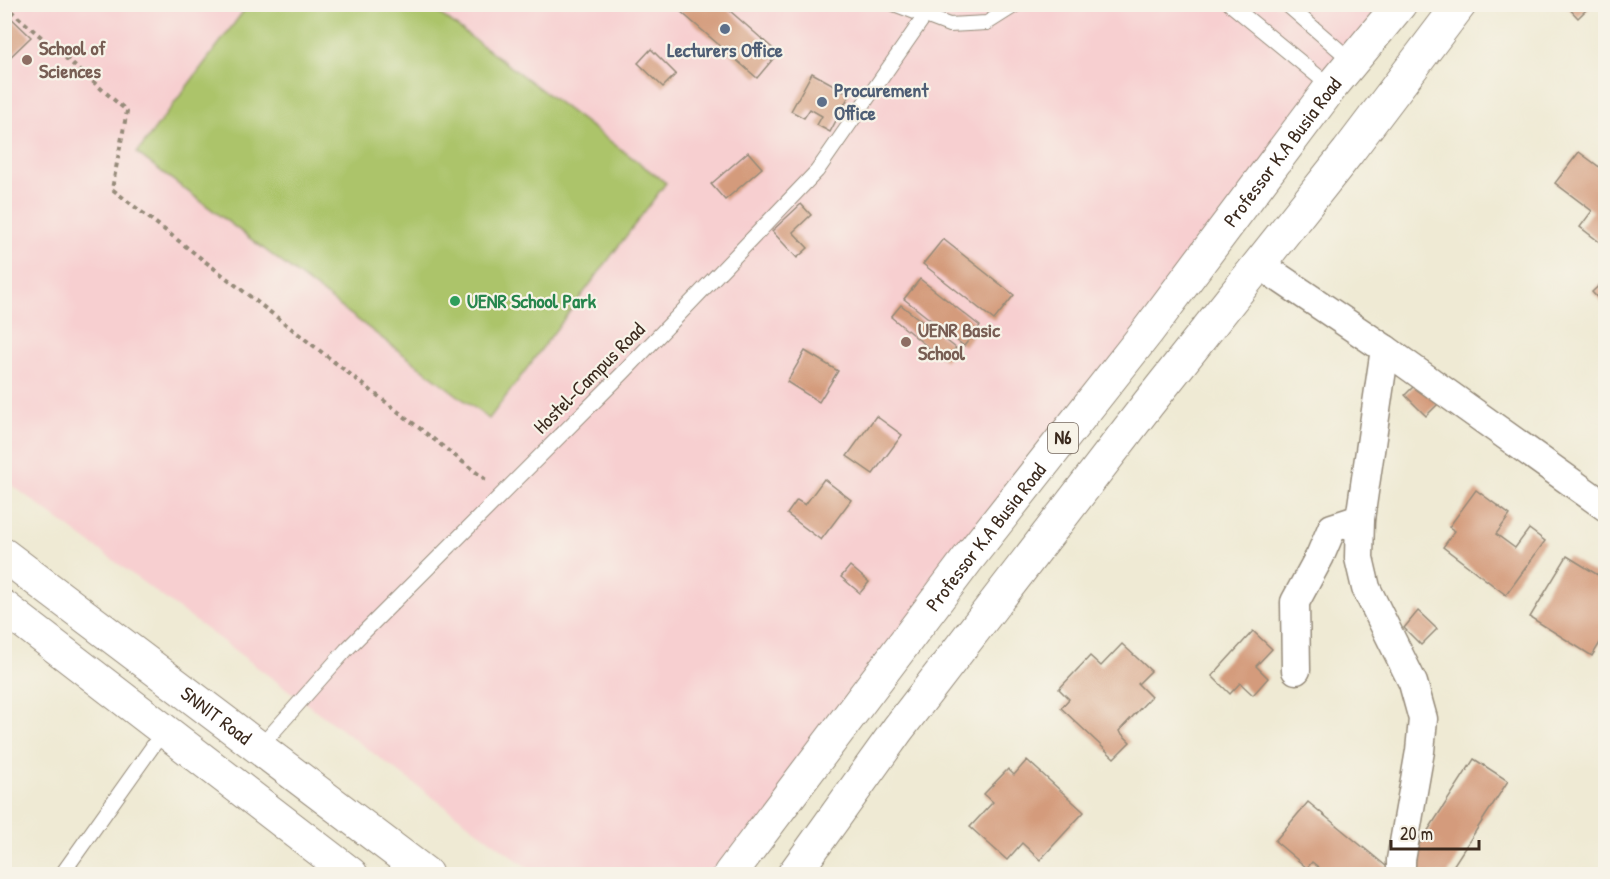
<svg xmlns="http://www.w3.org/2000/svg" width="1610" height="879" font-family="'Patrick Hand',sans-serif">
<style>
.built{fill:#f7cfd0}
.green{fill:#acc46a;stroke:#747744;stroke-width:1.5}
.building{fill:#d49b7b}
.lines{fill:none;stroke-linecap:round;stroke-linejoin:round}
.service-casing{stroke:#958a79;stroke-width:16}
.minor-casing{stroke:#958a79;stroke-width:31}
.tertiary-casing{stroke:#958a79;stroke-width:35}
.primary-casing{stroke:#958a79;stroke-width:35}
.path{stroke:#958a79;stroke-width:4;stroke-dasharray:4.5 4.5;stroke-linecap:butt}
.service{stroke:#fff;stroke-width:14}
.minor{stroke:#fff;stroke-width:28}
.tertiary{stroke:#fff;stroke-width:33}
.primary{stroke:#fff;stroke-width:33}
.service-dot{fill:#5c6f8a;stroke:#f7f3e8;stroke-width:2}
.education-dot{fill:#8d6e63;stroke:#f7f3e8;stroke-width:2}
.leisure-dot{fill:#2e9e5b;stroke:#f7f3e8;stroke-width:2}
.labels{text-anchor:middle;stroke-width:4.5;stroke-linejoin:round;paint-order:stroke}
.shield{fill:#f7f3e8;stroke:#73665b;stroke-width:1.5}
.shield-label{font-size:18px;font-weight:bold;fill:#3b2a1e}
.education-label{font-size:20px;font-weight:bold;fill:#785e54;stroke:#f7f3e8;text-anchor:start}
.service-label{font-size:20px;font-weight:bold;fill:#4e5e75;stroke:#f7f3e8}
.street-label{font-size:20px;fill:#3b2a1e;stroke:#f7f3e8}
.leisure-label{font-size:20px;font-weight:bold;fill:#27864d;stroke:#f7f3e8;text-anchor:start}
</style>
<rect width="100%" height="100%" fill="#f7f3e8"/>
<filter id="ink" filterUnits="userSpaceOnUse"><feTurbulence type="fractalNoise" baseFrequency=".0167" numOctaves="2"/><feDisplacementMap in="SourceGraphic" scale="12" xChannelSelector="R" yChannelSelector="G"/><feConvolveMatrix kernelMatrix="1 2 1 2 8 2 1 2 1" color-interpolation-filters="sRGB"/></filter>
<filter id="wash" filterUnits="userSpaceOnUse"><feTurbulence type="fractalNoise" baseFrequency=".008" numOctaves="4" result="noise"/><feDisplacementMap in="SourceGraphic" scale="24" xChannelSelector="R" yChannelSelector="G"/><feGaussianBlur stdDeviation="1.35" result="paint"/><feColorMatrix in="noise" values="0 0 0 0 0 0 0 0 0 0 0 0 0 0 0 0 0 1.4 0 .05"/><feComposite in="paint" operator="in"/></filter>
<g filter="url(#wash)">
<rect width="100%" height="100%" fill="#efead4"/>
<polygon class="built" points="5,5 1384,5 729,874 536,874 5,480"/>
<polygon class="green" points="248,5 428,5 666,183 489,419 137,153"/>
<g id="blocks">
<g class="building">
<polygon points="672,4 722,4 778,53 757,78"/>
<polygon points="1565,4 1589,4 1590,6 1578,18"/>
<polygon points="4,11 31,37 4,63"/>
<polygon points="651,49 676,74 663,87 638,63"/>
<polygon points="812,73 850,94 830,132 817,125 822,116 810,109 804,118 791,111"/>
<polygon points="748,152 762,168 725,200 711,184"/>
<polygon points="1579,152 1606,172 1606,247 1580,227 1592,211 1555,183"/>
<polygon points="801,204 811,215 793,232 808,248 797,258 772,231"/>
<polygon points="943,239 1014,295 994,320 923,264"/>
<polygon points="920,279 980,326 964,346 904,299"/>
<polygon points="1606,279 1606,307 1592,292"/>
<polygon points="901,305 956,348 945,361 891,317"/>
<polygon points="805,351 838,371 819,402 787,382"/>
<polygon points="1419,381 1440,402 1426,416 1405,395"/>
<polygon points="876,416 902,435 873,474 847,456"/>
<polygon points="824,479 851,500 821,540 787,514 797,500 805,505"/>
<polygon points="1476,490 1510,515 1496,534 1515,548 1529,529 1545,541 1506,595 1443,547 1455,531 1449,527"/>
<polygon points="1567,556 1606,580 1606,633 1592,656 1530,617"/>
<polygon points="850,566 869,582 860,593 841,577"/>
<polygon points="1418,611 1437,629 1421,645 1404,628"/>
<polygon points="1253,631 1272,649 1256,666 1268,678 1253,695 1240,683 1230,694 1212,676"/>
<polygon points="1122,644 1151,671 1138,684 1151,697 1119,731 1130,742 1114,758 1061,708 1069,699 1059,689 1090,656 1101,666"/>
<polygon points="1474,759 1508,781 1448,874 1425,874 1407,863"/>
<polygon points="1027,760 1084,812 1040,860 1022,843 1007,860 970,827 993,802 984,794 1008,769 1014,775"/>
<polygon points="1308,802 1392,871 1389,874 1327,874 1312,862 1307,868 1275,841"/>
</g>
</g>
</g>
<g filter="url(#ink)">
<use href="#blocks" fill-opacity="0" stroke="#958a79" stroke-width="1.5"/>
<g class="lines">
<defs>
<g id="service">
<polyline points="894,4 949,25 987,23 1017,4"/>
<polyline points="1230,4 1331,87"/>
<polyline points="1286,4 1353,62"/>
<polyline points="259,748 346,650 623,373 817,171 924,17"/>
<polyline points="62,874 165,729"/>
</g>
<g id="minor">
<polyline points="1259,264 1385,349 1606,507"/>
<polyline points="1385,349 1360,519 1359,558 1366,588 1413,683 1423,719 1420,751 1401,860 1401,874"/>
<polyline points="1296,670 1295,602 1320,556 1332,528 1360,519"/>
</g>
<g id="tertiary">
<path id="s1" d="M4,555L426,874"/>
<polyline points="4,607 351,874"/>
</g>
<g id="primary">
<path id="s2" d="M730,874L967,560L1147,332L1331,87L1400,4"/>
<polyline points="794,874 898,729 1148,404 1348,152 1460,4"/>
</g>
</defs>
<use href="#service" class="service-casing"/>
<use href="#minor" class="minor-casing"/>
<use href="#tertiary" class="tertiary-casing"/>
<use href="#primary" class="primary-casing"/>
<g class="path">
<polyline points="4,5 127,111 112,189 486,480"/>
<polyline points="447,10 452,4"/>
</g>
<use href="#service" class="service"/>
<use href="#minor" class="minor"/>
<use href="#tertiary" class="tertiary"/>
<use href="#primary" class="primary"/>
</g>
</g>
<g class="service-dot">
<circle cx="725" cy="29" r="6"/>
<circle cx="822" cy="102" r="6"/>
</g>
<g class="education-dot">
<circle cx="27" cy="60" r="6"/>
<circle cx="906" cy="342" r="6"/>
</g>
<circle class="leisure-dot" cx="455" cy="301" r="6"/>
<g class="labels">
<rect class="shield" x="1048" y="423" width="30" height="30" rx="4.5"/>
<g class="shield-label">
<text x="1063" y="444">N6</text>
</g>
<g class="education-label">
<text x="39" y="55">School of<tspan x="39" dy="23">Sciences</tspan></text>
<text x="918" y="337">UENR Basic<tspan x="918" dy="23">School</tspan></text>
</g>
<g class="service-label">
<text x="725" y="57">Lecturers Office</text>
<text x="834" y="97" text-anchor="start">Procurement<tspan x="834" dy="23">Office</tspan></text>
</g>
<g class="street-label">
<text dy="7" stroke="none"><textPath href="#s2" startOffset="909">Professor K.A Busia Road</textPath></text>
<text transform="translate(589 378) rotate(-45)" y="7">Hostel-Campus Road</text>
<text dy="7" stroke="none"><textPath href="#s2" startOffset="423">Professor K.A Busia Road</textPath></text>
<text dy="7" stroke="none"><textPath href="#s1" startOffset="266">SNNIT Road</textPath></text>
</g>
<g class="leisure-label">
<text x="467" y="308">UENR School Park</text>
</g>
</g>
<rect width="1610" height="879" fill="none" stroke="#f7f3e8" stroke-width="24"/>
<path d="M1391 840v9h88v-9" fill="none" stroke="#3b2a1e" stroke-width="3"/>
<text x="1400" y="840" font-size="18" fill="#3b2a1e" stroke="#f7f3e8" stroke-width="4.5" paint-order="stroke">20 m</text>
</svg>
